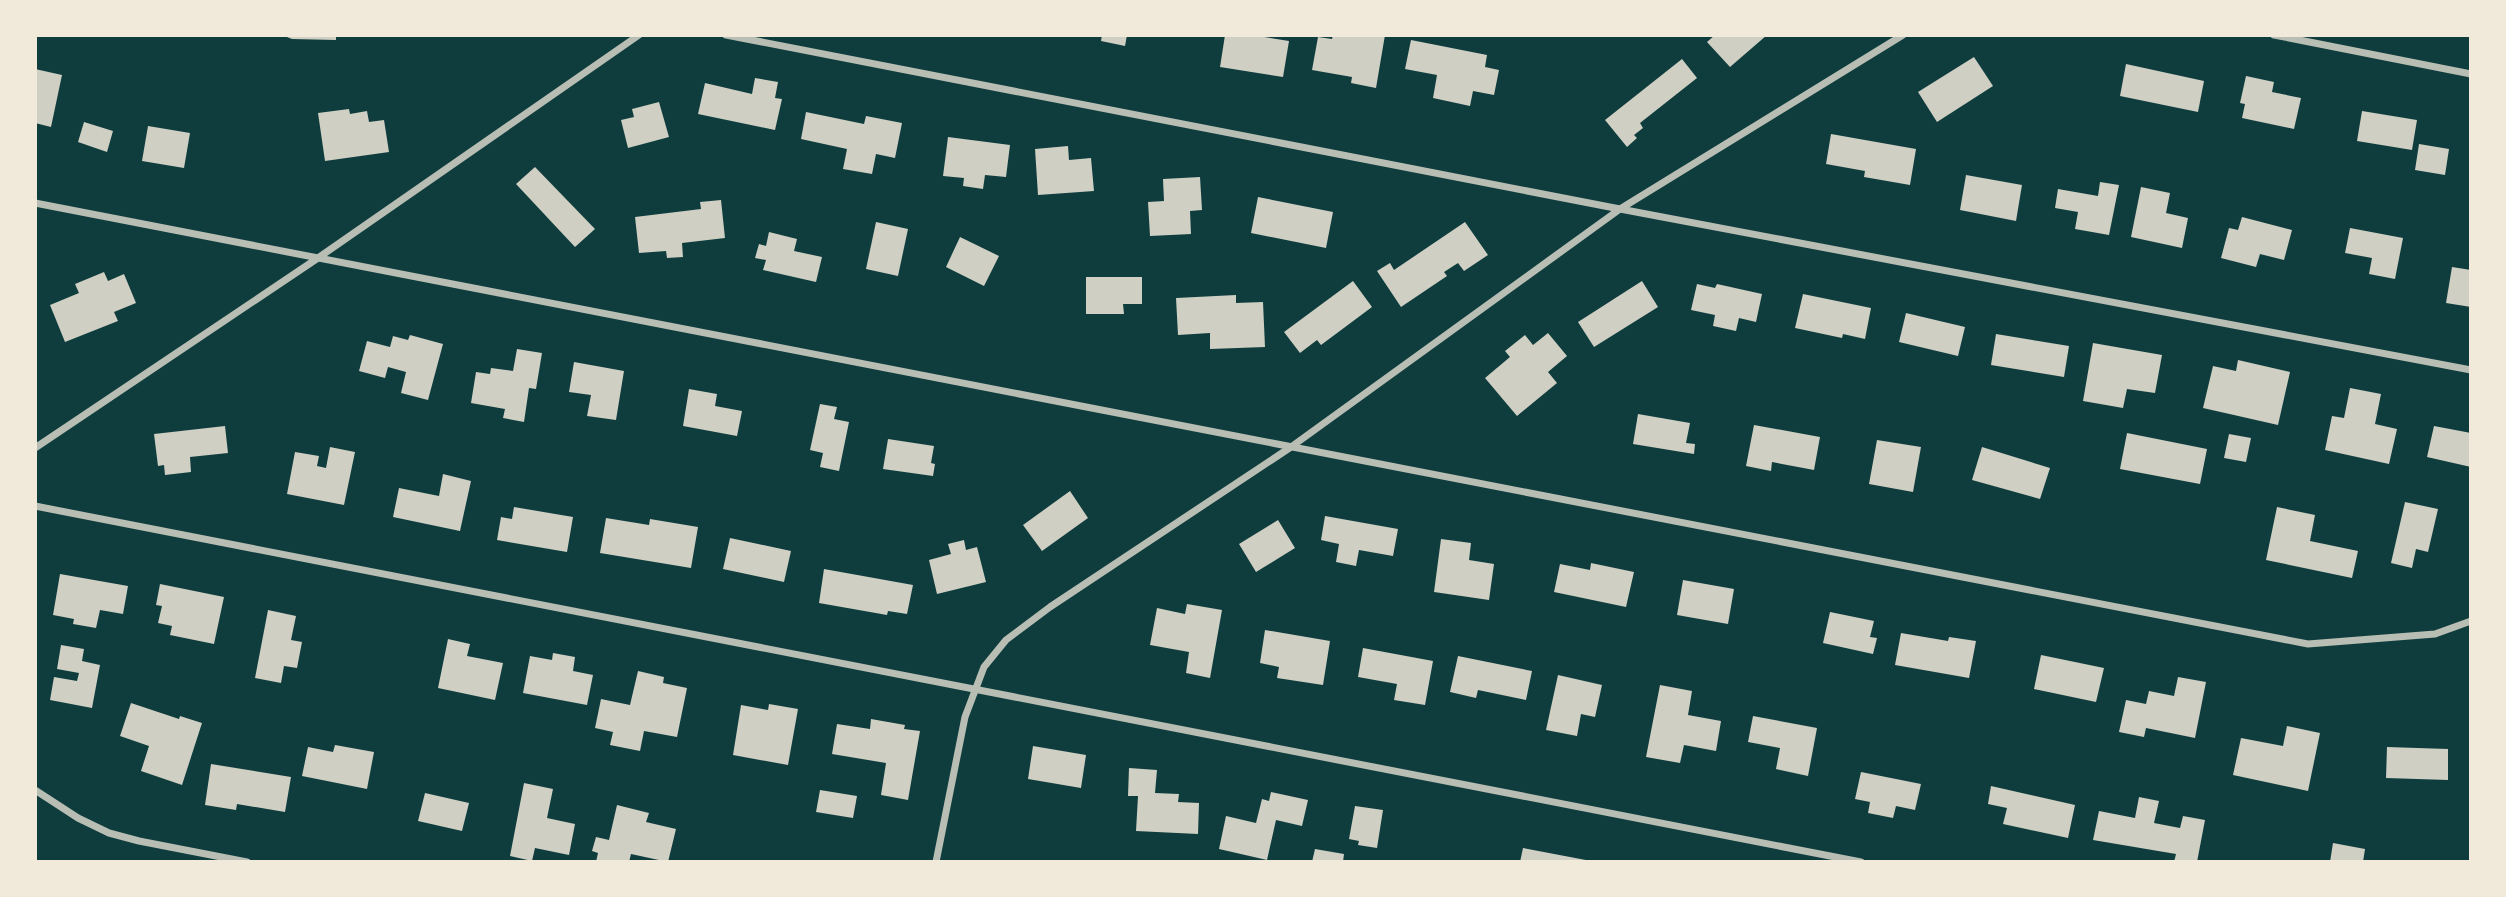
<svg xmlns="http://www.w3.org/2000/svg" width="2506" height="897" font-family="'Alegreya Sans',sans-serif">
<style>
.building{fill:#cfcfc3}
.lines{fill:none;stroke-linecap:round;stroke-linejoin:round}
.minor{stroke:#b8beb3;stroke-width:7}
</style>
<rect width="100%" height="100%" fill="#0f3d3e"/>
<g class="building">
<polygon points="282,35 336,35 336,40 292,39"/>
<polygon points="1102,35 1127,35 1125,46 1101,41"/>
<polygon points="1225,35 1252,35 1289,41 1283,77 1220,67"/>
<polygon points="1333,35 1385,35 1376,88 1351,83 1352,77 1312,70 1318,37 1332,39"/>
<polygon points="1715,35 1767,35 1730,67 1707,42"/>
<polygon points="1411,40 1487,55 1485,67 1499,70 1494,95 1473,91 1470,106 1433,98 1437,75 1405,69"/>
<polygon points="1974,57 1993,86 1937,122 1918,92"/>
<polygon points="1682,59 1697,78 1640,123 1643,128 1634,135 1637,138 1627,147 1605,120"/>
<polygon points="2126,64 2204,81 2198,112 2120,96"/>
<polygon points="35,69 62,75 51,127 35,123"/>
<polygon points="2246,76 2274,82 2272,92 2301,98 2294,129 2242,118 2245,104 2240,103"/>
<polygon points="755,78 778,82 775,98 782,99 775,130 698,114 705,83 752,94"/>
<polygon points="659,102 669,137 628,148 621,120 634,117 632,109"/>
<polygon points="349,109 350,114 367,111 369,122 384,120 389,152 325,161 318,113"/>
<polygon points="2362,111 2417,120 2412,150 2357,141"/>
<polygon points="806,112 864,124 866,116 902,123 895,158 876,154 872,174 843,169 847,149 801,139"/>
<polygon points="84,122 113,131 107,152 78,142"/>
<polygon points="148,126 190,133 184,168 142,161"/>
<polygon points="1831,134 1916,149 1910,185 1864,177 1865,171 1826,164"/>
<polygon points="948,137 1010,145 1006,177 985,175 983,189 963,186 964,178 943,176"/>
<polygon points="2419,144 2449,149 2445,175 2415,170"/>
<polygon points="1068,146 1069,160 1091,158 1094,191 1038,195 1035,149"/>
<polygon points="535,167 595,229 575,247 516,184"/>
<polygon points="1966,175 2022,185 2016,221 1960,210"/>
<polygon points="1200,177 1202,210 1190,211 1191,234 1150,236 1148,202 1164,201 1163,179"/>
<polygon points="2100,182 2119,185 2109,235 2075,229 2078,212 2055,208 2058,189 2098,196"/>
<polygon points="2141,187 2170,193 2166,213 2188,218 2182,248 2131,237"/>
<polygon points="1258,197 1333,212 1326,248 1251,233"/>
<polygon points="721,200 725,238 682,243 683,257 667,258 666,251 639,253 635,217 701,209 700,202"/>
<polygon points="2242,217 2292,230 2284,260 2260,254 2256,267 2221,258 2229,228 2238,230"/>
<polygon points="876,222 908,229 898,276 866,269"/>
<polygon points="1465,222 1488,255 1464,271 1458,263 1444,272 1447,276 1401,307 1377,271 1390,263 1394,270"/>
<polygon points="2350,228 2403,238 2395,279 2369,274 2372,258 2345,253"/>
<polygon points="769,232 797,239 794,251 822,257 816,282 763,270 766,260 755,258 759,244 766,246"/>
<polygon points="960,237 999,256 984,286 946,267"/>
<polygon points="2452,267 2471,270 2471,307 2446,303"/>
<polygon points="104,272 108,281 124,274 136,303 114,312 118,321 65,342 50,305 79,293 75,284"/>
<polygon points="1086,277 1142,277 1142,304 1123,304 1124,314 1086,314"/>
<polygon points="1353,281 1372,307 1321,345 1317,340 1300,353 1284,332"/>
<polygon points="1642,281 1658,307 1594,347 1578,322"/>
<polygon points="1697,284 1715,288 1717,284 1762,294 1756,322 1739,318 1736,331 1713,326 1715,315 1691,310"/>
<polygon points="1803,294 1871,308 1865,339 1843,334 1842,338 1795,328"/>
<polygon points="1236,295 1236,303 1263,302 1265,347 1210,349 1210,333 1178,335 1176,298"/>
<polygon points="1906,313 1965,327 1958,356 1899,342"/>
<polygon points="1548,333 1567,356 1548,372 1557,383 1517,416 1485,378 1510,357 1505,351 1525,335 1533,345"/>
<polygon points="1996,334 2069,346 2064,377 1991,365"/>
<polygon points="410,335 443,344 428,400 401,393 406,372 388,367 385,378 359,371 367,341 390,347 393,336 408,340"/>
<polygon points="2093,343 2162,355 2155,393 2127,389 2123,408 2083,401"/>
<polygon points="517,349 542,353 536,389 529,388 524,422 503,418 505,409 471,403 476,372 490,374 491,368 513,371"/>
<polygon points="2238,360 2290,372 2278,425 2203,408 2213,366 2236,371"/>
<polygon points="574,362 624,371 616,420 587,416 591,395 569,392"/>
<polygon points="2350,388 2381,394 2375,424 2397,429 2389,464 2325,450 2332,416 2344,418"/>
<polygon points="689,389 717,394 715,406 742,411 737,436 683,426"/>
<polygon points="820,404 837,407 834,419 849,422 839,471 820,467 823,453 810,450"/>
<polygon points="1638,414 1690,423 1686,443 1695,444 1694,454 1633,444"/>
<polygon points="1754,425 1820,437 1814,470 1772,462 1771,471 1746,466"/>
<polygon points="225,426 228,453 190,457 191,472 165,475 164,465 158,466 154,434"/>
<polygon points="2434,426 2471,433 2471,467 2427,457"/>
<polygon points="2127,433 2207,449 2200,484 2120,469"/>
<polygon points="2229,434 2251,438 2246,462 2224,458"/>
<polygon points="888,439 934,446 931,463 935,464 933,476 883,469"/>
<polygon points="1877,440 1921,447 1913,492 1869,484"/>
<polygon points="330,447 355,452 344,505 287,494 295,452 319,456 317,466 326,468"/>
<polygon points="1982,447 2050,468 2040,499 1972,480"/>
<polygon points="443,474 471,481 460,531 393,517 399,488 439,496"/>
<polygon points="1070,491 1088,518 1042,551 1023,525"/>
<polygon points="2405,502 2438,509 2428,552 2416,549 2412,568 2391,563"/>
<polygon points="514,507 573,517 567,552 497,540 501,517 512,519"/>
<polygon points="2277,507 2315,515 2310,541 2358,551 2352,578 2266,560"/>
<polygon points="1325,516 1398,529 1393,556 1359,550 1356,566 1336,562 1339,544 1321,540"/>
<polygon points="606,518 649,525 650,519 698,527 691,568 600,553"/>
<polygon points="1278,520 1295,548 1256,572 1239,544"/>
<polygon points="730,538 791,551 784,582 723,569"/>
<polygon points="1441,539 1471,543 1469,560 1494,564 1489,600 1434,592"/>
<polygon points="964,540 966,550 977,547 986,582 937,594 929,560 951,554 948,544"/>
<polygon points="1591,563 1634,572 1626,607 1554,592 1560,564 1590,570"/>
<polygon points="824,569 913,585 907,614 888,611 887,615 819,603"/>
<polygon points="60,574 128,586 123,614 100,610 96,628 73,624 74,619 53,615"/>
<polygon points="1683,580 1734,589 1728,624 1677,615"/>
<polygon points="160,584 224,597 214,644 170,635 172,626 158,623 162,606 156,605"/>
<polygon points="1187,604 1222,610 1210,678 1186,673 1189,652 1150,645 1157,608 1185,614"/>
<polygon points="268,610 296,616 291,640 302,642 297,668 284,666 281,683 255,678"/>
<polygon points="1830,612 1874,621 1870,637 1877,638 1873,654 1823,643"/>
<polygon points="1265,630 1330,641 1323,685 1277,678 1279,667 1260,663"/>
<polygon points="1901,633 1948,641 1949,637 1976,641 1969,678 1895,665"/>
<polygon points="448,639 470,644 467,656 503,663 495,700 438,688"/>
<polygon points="61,645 84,649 82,661 100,665 92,708 50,700 54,677 77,681 79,673 57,669"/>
<polygon points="1363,648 1433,661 1425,705 1394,700 1397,684 1358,677"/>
<polygon points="553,653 575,657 573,671 593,675 587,705 523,693 530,656 552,660"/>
<polygon points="2041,655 2104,668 2096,702 2034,689"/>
<polygon points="1458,656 1532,671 1526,700 1478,690 1476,698 1450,692"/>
<polygon points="638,671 664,677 663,683 687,688 677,737 644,731 640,751 610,745 613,732 595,728 601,699 630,705"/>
<polygon points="1558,675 1602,685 1595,717 1581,714 1577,736 1546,730"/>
<polygon points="2178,677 2206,682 2195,738 2146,728 2144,737 2119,732 2126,700 2146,704 2149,691 2174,696"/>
<polygon points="1660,685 1692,691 1688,715 1721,721 1716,751 1684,745 1680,763 1646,757"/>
<polygon points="131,703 179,719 180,716 202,723 182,785 141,771 149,746 120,736"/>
<polygon points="769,704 798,709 788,765 733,755 741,705 768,710"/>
<polygon points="1753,716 1817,728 1808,776 1776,769 1780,748 1748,742"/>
<polygon points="871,719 905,725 904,729 920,731 908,800 881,795 886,763 832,754 837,724 870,729"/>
<polygon points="2287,726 2320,733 2308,791 2233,775 2241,738 2283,746"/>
<polygon points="335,745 374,752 367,789 302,776 308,747 333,752"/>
<polygon points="1033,746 1086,755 1081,788 1028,779"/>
<polygon points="2387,747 2448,749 2448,780 2386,778"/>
<polygon points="211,764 291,777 285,812 237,804 236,810 205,805"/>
<polygon points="1129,768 1157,770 1155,793 1179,794 1178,802 1199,803 1198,834 1136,831 1138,796 1128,796"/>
<polygon points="1861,772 1921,784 1915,810 1896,806 1893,818 1868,813 1870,802 1855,799"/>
<polygon points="524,783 553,789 547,818 575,824 569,855 535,848 532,861 510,856"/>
<polygon points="1991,786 2075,805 2068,838 2003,824 2007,808 1988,804"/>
<polygon points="820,790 857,796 853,818 816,812"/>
<polygon points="1271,792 1308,800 1302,826 1276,820 1267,860 1219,849 1226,816 1256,823 1262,799 1269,801"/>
<polygon points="425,793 469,803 462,831 418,821"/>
<polygon points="2139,797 2159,801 2154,823 2180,828 2183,816 2205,820 2197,862 2174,862 2176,854 2093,840 2099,811 2135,818"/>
<polygon points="617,805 649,813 646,822 676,829 668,862 631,854 629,862 596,862 598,853 592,851 596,837 609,840"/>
<polygon points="1355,806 1383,810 1377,848 1358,845 1359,841 1349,839"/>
<polygon points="2333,843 2365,849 2363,862 2330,862"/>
<polygon points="1523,848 1591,861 1591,862 1520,862"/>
<polygon points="1315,849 1344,854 1343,862 1312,862"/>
</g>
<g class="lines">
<g class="minor">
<polyline points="726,35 1620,209 2471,370"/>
<polyline points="2274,35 2471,74"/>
<polyline points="35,203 2308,644 2435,634 2471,621"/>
<polyline points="35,448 318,258 639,35"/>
<polyline points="35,506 1861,862"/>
<polyline points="35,790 78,818 109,833 139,841 247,862"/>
<polyline points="936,862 965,717 984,667 1006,640 1050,607 1291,447 1620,209 1903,35"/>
</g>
</g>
<rect width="2506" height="897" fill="none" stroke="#f1e9da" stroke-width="74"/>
</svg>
